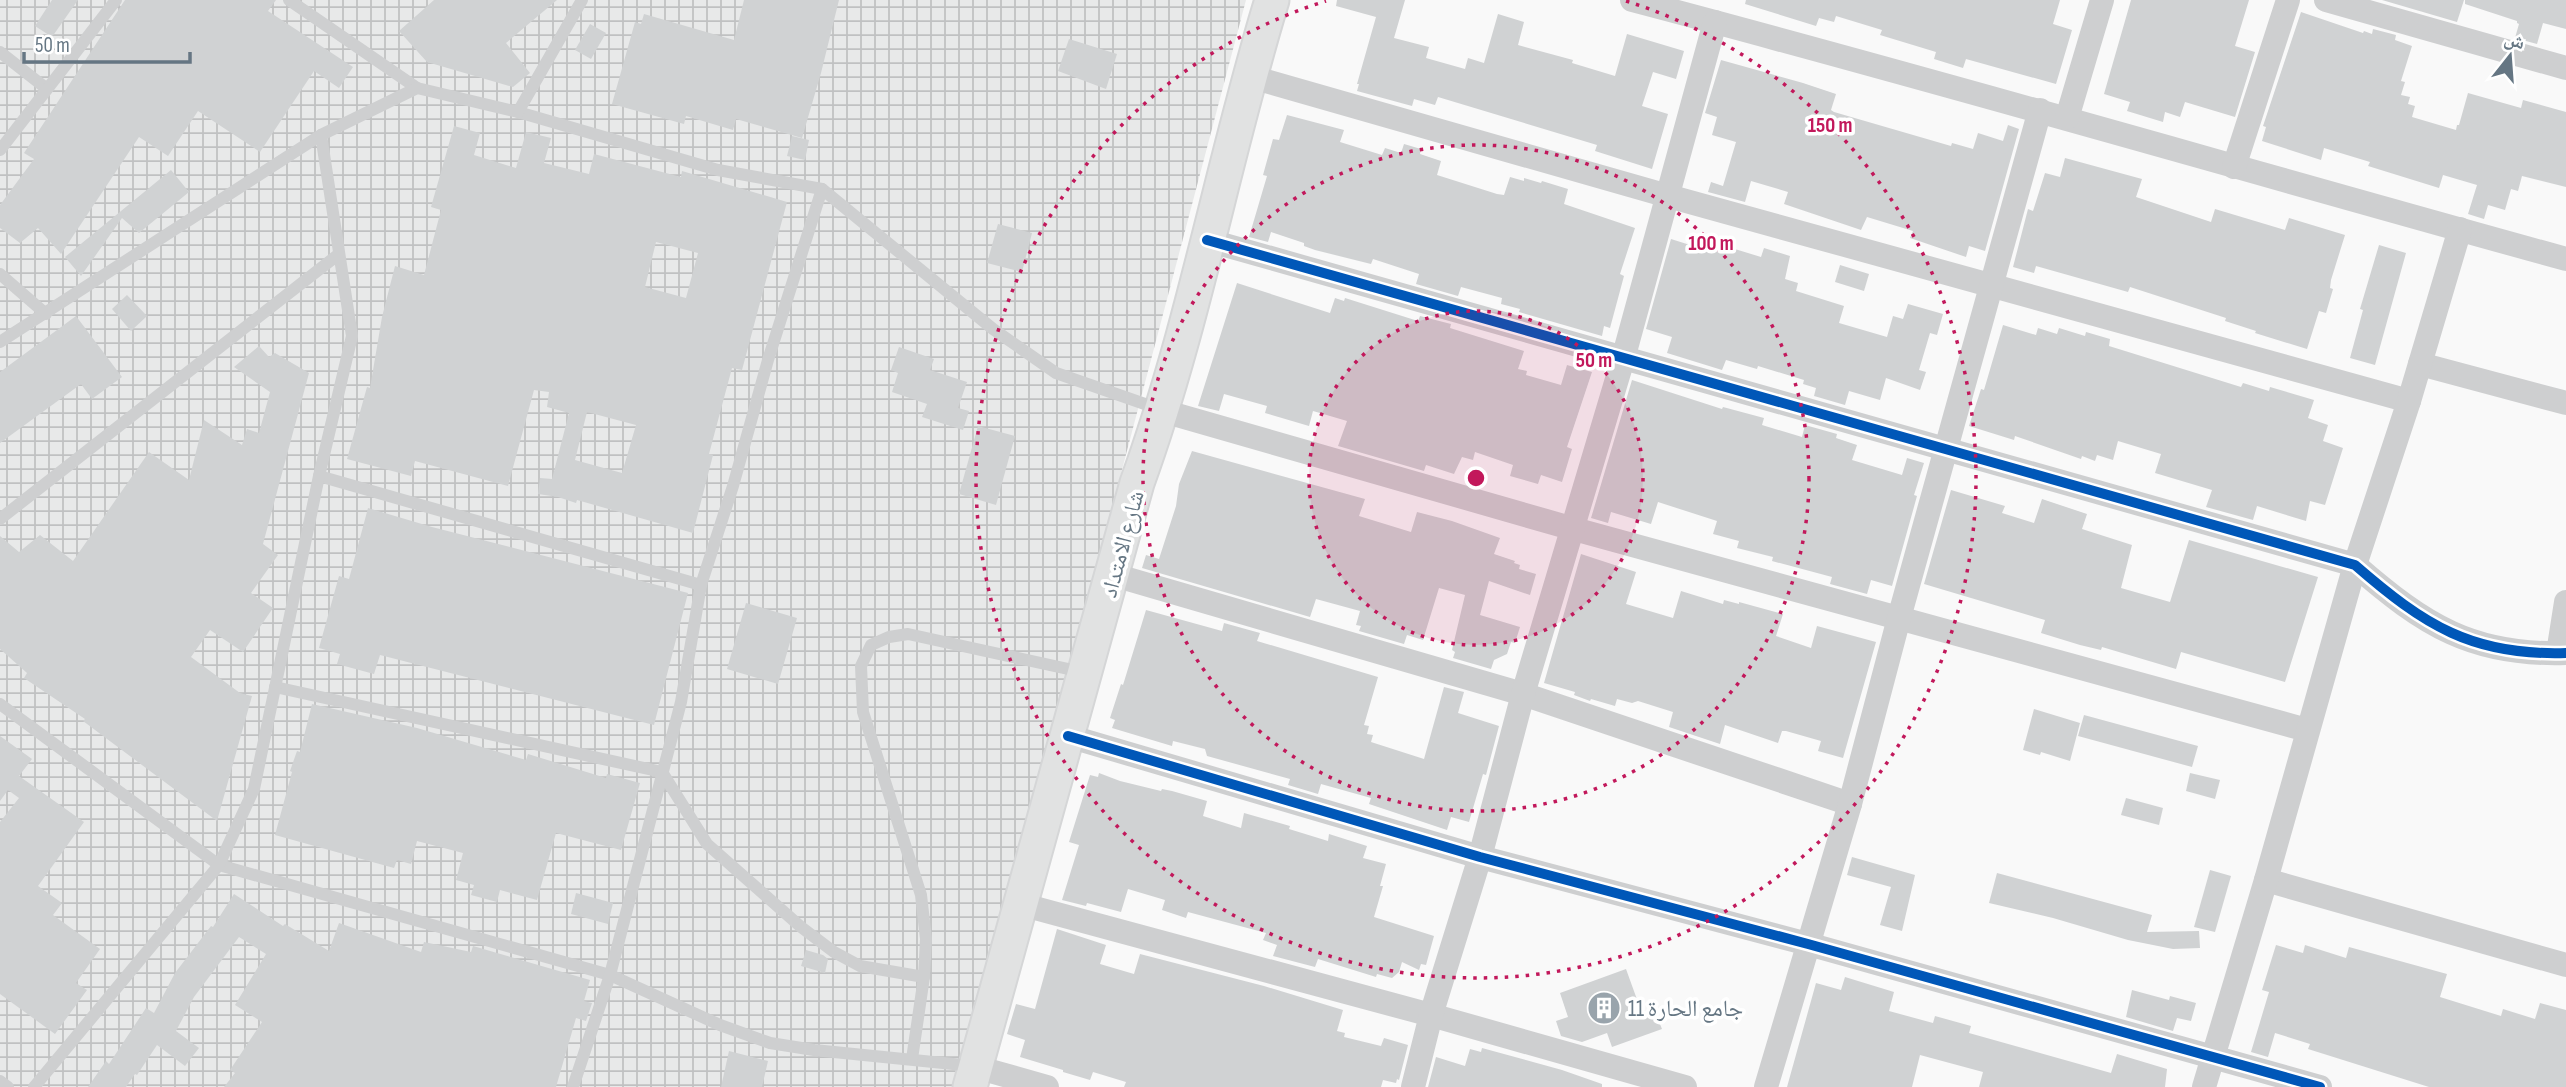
<svg xmlns="http://www.w3.org/2000/svg" width="2566" height="1087" font-family="'Sofia Sans Condensed','Noto Naskh Arabic',sans-serif">
<style>
.industrial{fill:url(#industrial-grid)}
.building{fill:#d0d2d3;fill-rule:evenodd}
.lines{fill:none;stroke-linecap:round;stroke-linejoin:round}
.secondary-casing{stroke:#d5d6d7;stroke-width:37}
.lane{stroke:#cecfd0;stroke-width:12}
.street{stroke:#cecfd0;stroke-width:24}
.secondary{stroke:#e1e2e2;stroke-width:33}
.cycleway-casing{stroke:#fff;stroke-width:15}
.cycleway{stroke:#0057b8;stroke-width:10}
.ring{fill:none;stroke:#c2185b;stroke-width:3.5;stroke-dasharray:3.5 7}
.labels{text-anchor:middle;stroke-width:7;stroke-linejoin:round;paint-order:stroke}
.street-label{font-size:23px;fill:#657683;stroke:#fff}
.poi-label{font-size:23px;fill:#657683;stroke:#fff;text-anchor:start}
.centre{fill:#c2185b;stroke:#fff;stroke-width:3.5}
.ring-label{font-size:21px;text-anchor:middle;font-weight:bold;fill:#c2185b;stroke:#fff;stroke-width:7;stroke-linejoin:round;paint-order:stroke}
</style>
<defs>
<pattern id="industrial-grid" width="8" height="8" patternUnits="userSpaceOnUse" patternTransform="scale(1.75)"><rect width="8" height="8" fill="#e8e9e9"/><path d="M0 4h8M4 0v8" fill="none" stroke="#c0c1c2"/></pattern>
</defs>
<rect width="100%" height="100%" fill="#f9f9f9"/>
<polygon class="industrial" points="0,0 1246,0 959,1087 0,1087"/>
<g class="building">
<polygon points="52,0 78,0 52,37 35,26"/>
<polygon points="125,0 276,0 268,11 353,67 339,88 314,71 260,152 198,111 168,156 139,137 61,254 38,228 20,243 0,228 0,205 34,159 24,153"/>
<polygon points="434,0 557,0 506,43 530,73 513,87 427,62 399,31"/>
<polygon points="744,0 839,0 821,73 802,138 736,119 733,130 686,116 684,124 612,104 635,22 641,24 644,14 734,40"/>
<polygon points="1337,0 1405,0 1394,38 1429,47 1426,58 1465,69 1468,58 1484,63 1498,14 1524,22 1518,45 1573,60 1572,63 1615,76 1627,34 1684,51 1676,79 1653,72 1642,106 1668,114 1652,169 1595,151 1597,145 1438,97 1435,105 1414,99 1412,106 1357,91 1359,84 1357,84 1376,17 1336,6"/>
<polygon points="1746,0 2060,0 2053,24 2072,30 2056,84 1966,59 1963,68 1934,59 1936,52 1880,35 1882,30 1836,16 1834,22 1819,18 1816,26 1745,4"/>
<polygon points="2131,0 2249,0 2235,46 2255,52 2235,117 2185,102 2180,117 2165,112 2163,122 2127,111 2130,102 2104,94"/>
<polygon points="2382,0 2464,0 2457,22"/>
<polygon points="2465,0 2566,0 2566,29 2543,23 2537,44 2515,38 2519,24 2517,23 2517,21 2465,4"/>
<polygon points="2301,12 2363,33 2364,31 2372,34 2373,29 2396,35 2395,40 2412,46 2401,81 2405,82 2401,95 2410,97 2408,104 2415,106 2412,117 2456,130 2457,125 2459,125 2468,93 2521,108 2523,100 2566,112 2566,187 2522,176 2518,191 2511,189 2505,210 2488,205 2484,219 2468,214 2477,185 2443,175 2439,188 2368,166 2370,162 2324,148 2321,160 2262,141 2266,127 2263,126"/>
<polygon points="590,24 606,33 591,59 575,50"/>
<polygon points="1069,39 1117,54 1106,89 1058,71"/>
<polygon points="1721,60 1803,83 1836,94 1831,110 1834,112 1951,146 1952,143 1973,149 1978,133 2003,141 2008,125 2019,129 1985,251 1969,246 1966,257 1910,238 1913,231 1867,217 1861,230 1784,204 1788,192 1751,181 1745,202 1708,192 1711,182 1723,186 1736,142 1712,135 1717,117 1705,113"/>
<polygon points="1287,115 1344,130 1340,142 1382,155 1385,148 1401,153 1404,144 1421,149 1420,154 1441,161 1437,175 1497,194 1504,195 1510,177 1524,181 1524,178 1541,183 1542,181 1568,189 1564,204 1635,228 1620,274 1624,276 1610,328 1604,326 1602,336 1519,312 1520,309 1501,304 1502,298 1461,287 1458,296 1416,284 1419,274 1373,259 1371,264 1315,250 1304,246 1304,243 1271,232 1268,242 1249,237 1267,176 1263,175 1273,139 1279,140"/>
<path d="M454,126L480,133L474,155L516,168L526,132L551,138L544,163L589,174L594,154L681,177L682,171L787,202L742,370L732,368L709,454L713,455L693,533L577,500L576,503L558,497L538,494L540,478L552,479L569,413L547,407L549,392L534,390L508,486L415,461L411,476L347,459L367,387L370,388L382,317L395,266L424,275L441,210L431,207ZM656,242L698,253L686,298L645,287ZM587,412L636,425L622,473L575,460Z"/>
<polygon points="792,136 809,140 805,160 787,156"/>
<polygon points="2065,158 2142,179 2136,197 2211,222 2215,209 2285,230 2289,218 2345,235 2331,280 2330,288 2333,289 2326,313 2319,311 2307,349 2255,333 2256,331 2225,321 2226,318 2130,287 2128,292 2036,266 2034,273 2013,267 2028,209 2033,211 2045,173 2060,177"/>
<polygon points="171,170 189,192 139,233 122,218 81,276 65,257"/>
<polygon points="998,224 1032,233 1022,272 987,263"/>
<polygon points="1671,239 1709,251 1712,242 1761,257 1764,248 1790,256 1785,279 1798,283 1796,291 1844,306 1839,323 1887,337 1893,316 1903,319 1908,304 1943,314 1937,335 1930,333 1919,370 1926,372 1920,390 1886,378 1880,400 1849,391 1845,405 1814,396 1816,388 1803,384 1804,380 1758,366 1757,369 1726,360 1722,370 1667,353 1672,337 1646,329"/>
<polygon points="2379,245 2406,253 2375,365 2350,358 2363,310 2360,309"/>
<polygon points="1840,265 1869,274 1864,291 1835,282"/>
<polygon points="1237,283 1330,313 1335,298 1344,301 1345,298 1418,321 1420,316 1451,324 1450,328 1524,351 1518,369 1527,371 1526,375 1561,385 1567,365 1592,372 1567,447 1572,449 1562,482 1541,475 1538,484 1510,476 1513,465 1475,452 1473,460 1462,457 1454,474 1426,465 1424,471 1338,446 1347,421 1313,411 1309,426 1265,413 1267,406 1224,394 1219,411 1198,406"/>
<polygon points="127,295 147,316 131,331 112,309"/>
<polygon points="76,316 122,377 92,399 81,384 0,443 0,372"/>
<polygon points="2003,325 2036,335 2038,328 2057,334 2059,328 2085,336 2086,332 2110,339 2109,346 2241,387 2243,383 2269,391 2270,387 2314,400 2308,418 2328,425 2323,441 2343,448 2325,505 2310,501 2306,521 2257,506 2253,520 2206,507 2212,490 2155,473 2161,454 2118,441 2113,460 2097,455 2095,461 2082,456 2081,459 2015,436 2014,440 1969,426 1981,389 1984,390"/>
<polygon points="259,346 269,357 275,353 309,373 263,544 278,555 251,593 273,608 243,652 210,630 191,657 240,693 252,696 217,821 83,721 85,719 24,678 27,673 0,649 0,536 19,552 40,535 73,561 149,452 189,480 204,420 242,445 247,429 259,433 270,392 234,367"/>
<polygon points="899,347 934,359 930,370 967,382 958,408 969,411 963,430 922,417 927,404 892,392 898,373 891,370"/>
<polygon points="1632,380 1722,409 1723,407 1764,418 1762,425 1802,437 1805,425 1837,434 1836,438 1857,445 1852,460 1902,475 1907,458 1924,463 1914,495 1917,496 1892,586 1871,580 1867,594 1830,584 1832,577 1772,561 1773,557 1737,548 1739,541 1713,534 1717,521 1658,502 1651,524 1611,512 1608,523 1591,518"/>
<polygon points="978,426 1015,436 996,505 959,494"/>
<polygon points="1192,451 1365,499 1359,516 1411,532 1417,512 1452,521 1500,538 1494,554 1515,561 1514,563 1520,565 1519,569 1536,574 1530,595 1489,581 1480,615 1520,627 1515,643 1511,642 1507,654 1494,660 1491,669 1453,658 1455,652 1452,650 1465,595 1439,588 1423,640 1407,635 1404,644 1359,631 1361,626 1356,625 1360,611 1316,599 1310,617 1142,568 1146,555 1159,559 1176,506 1179,484"/>
<polygon points="1951,490 2005,506 2002,513 2034,523 2042,499 2087,514 2082,529 2132,545 2121,588 2170,602 2189,540 2318,577 2285,682 2181,652 2176,669 2102,647 2101,650 2080,645 2041,633 2045,620 1924,584"/>
<polygon points="368,508 432,527 688,593 654,725 380,655 374,674 337,664 340,654 319,648 339,576 349,579"/>
<polygon points="1581,554 1636,572 1626,604 1673,618 1681,591 1723,604 1724,600 1739,604 1739,602 1783,614 1776,636 1811,648 1817,626 1876,642 1843,758 1818,751 1821,741 1786,731 1782,731 1778,743 1725,725 1720,744 1669,727 1673,712 1638,701 1632,703 1617,699 1615,706 1591,699 1590,701 1574,695 1575,692 1544,683"/>
<polygon points="746,603 797,618 778,684 727,669"/>
<polygon points="1146,610 1222,631 1224,623 1260,633 1257,641 1378,677 1364,725 1369,726 1367,734 1373,735 1371,742 1424,759 1444,687 1464,692 1458,713 1499,726 1486,775 1483,774 1469,822 1451,817 1447,830 1369,804 1371,798 1321,784 1318,794 1288,785 1290,779 1207,756 1205,749 1173,741 1172,746 1112,728 1115,720 1110,718 1121,684 1123,685"/>
<polygon points="312,704 417,728 526,760 528,754 606,778 607,774 640,783 621,850 556,833 537,900 500,890 497,902 471,895 474,885 456,880 463,853 417,841 411,864 397,860 394,868 275,835 292,772 290,771 297,751 300,752"/>
<polygon points="2034,709 2080,723 2070,761 2041,752 2040,755 2023,750"/>
<polygon points="2084,715 2198,746 2192,767 2078,736"/>
<polygon points="0,736 32,759 19,776 84,822 38,886 62,903 53,915 100,949 76,983 87,990 55,1034 0,994 0,822 19,798 8,790 0,801"/>
<polygon points="1099,773 1120,781 1161,791 1162,789 1172,791 1207,801 1203,816 1241,828 1244,813 1290,826 1289,829 1328,841 1329,834 1367,846 1363,858 1386,864 1380,886 1383,886 1374,917 1434,936 1426,965 1421,964 1419,970 1402,962 1399,972 1392,978 1377,974 1376,977 1318,959 1315,967 1273,956 1277,945 1263,940 1266,933 1188,912 1186,918 1162,910 1165,900 1128,889 1121,912 1087,903 1086,906 1062,900 1079,845 1069,842 1090,775 1098,777"/>
<polygon points="2190,773 2220,780 2215,799 2186,791"/>
<polygon points="2126,798 2163,808 2159,825 2121,815"/>
<polygon points="1852,857 1915,875 1902,931 1880,925 1891,887 1847,875"/>
<polygon points="2210,870 2231,876 2215,932 2194,927"/>
<polygon points="1997,873 2152,915 2147,932 2199,931 2200,948 2173,949 2128,940 2053,918 1989,903"/>
<polygon points="576,893 613,903 608,924 571,914"/>
<polygon points="234,894 283,926 285,924 329,951 339,923 421,952 424,942 471,952 473,946 590,980 584,1001 592,1003 586,1021 576,1018 556,1087 224,1087 235,1073 230,1070 262,1022 235,1005 266,954 239,937 194,997 176,1031 199,1048 185,1066 157,1045 137,1075 135,1074 126,1087 88,1087 106,1061 109,1064 146,1008 154,1013 175,973 211,926 213,927"/>
<polygon points="1057,929 1106,945 1100,964 1134,974 1140,954 1264,986 1343,1010 1337,1031 1345,1033 1344,1037 1381,1046 1384,1038 1408,1045 1399,1080 1397,1079 1396,1083 1383,1080 1381,1087 1124,1087 1126,1082 1093,1072 1090,1080 1063,1072 1063,1070 1020,1057 1025,1040 1007,1034 1016,1004 1035,1009"/>
<polygon points="2276,945 2303,953 2305,945 2346,958 2349,947 2447,974 2440,997 2501,1016 2503,1009 2535,1019 2540,1003 2566,1010 2566,1087 2429,1087 2308,1049 2310,1044 2275,1033 2268,1057 2251,1052 2269,992 2262,990"/>
<polygon points="806,950 823,955 828,959 825,973 801,966"/>
<polygon points="1626,969 1639,1005 1642,1004 1646,1016 1655,1012 1662,1029 1612,1047 1607,1033 1582,1042 1561,1036 1556,1021 1568,1017 1560,993"/>
<polygon points="1845,977 1894,992 1889,1011 1933,1023 1935,1016 1971,1026 1969,1033 2111,1073 2117,1054 2167,1069 2165,1087 1979,1087 1983,1072 1920,1055 1912,1087 1787,1087 1816,983 1841,990"/>
<polygon points="2132,990 2169,1000 2170,996 2196,1003 2191,1021 2177,1018 2173,1031 2126,1017"/>
<polygon points="1482,1048 1562,1070 1602,1084 1602,1087 1428,1087 1436,1057 1465,1066 1470,1049 1481,1052"/>
<polygon points="729,1051 768,1061 762,1087 721,1087"/>
</g>
<g class="lines">
<defs>
<path id="secondary" d="M970,1087L1137,483C1194,326 1223,160 1272,0"/>
</defs>
<use href="#secondary" class="secondary-casing"/>
<g class="lane">
<polyline points="289,0 417,88"/>
<polyline points="0,52 47,89"/>
<polyline points="518,112 718,170 822,189 993,329 1056,373 1162,410"/>
<polyline points="0,150 116,0"/>
<polyline points="0,274 46,314"/>
<polyline points="0,342 321,135 417,88 518,112 582,0"/>
<polyline points="319,476 701,585"/>
<polyline points="0,519 339,254"/>
<polyline points="275,687 662,772 707,844 801,927 834,952 860,966 924,977"/>
<polyline points="0,704 219,865 610,975 720,1025 770,1043 814,1050 973,1066"/>
<polyline points="912,1059 924,977 926,939 921,895 863,712 861,666 871,645 889,637 908,634 1082,672"/>
<polyline points="0,1081 8,1087"/>
<polyline points="34,1087 219,865 254,789 319,476 352,336 321,135"/>
<polyline points="573,1087 610,975 681,702 701,585 733,486 768,360 822,189"/>
</g>
<g class="street">
<path d="M1632,0C1944,82 2254,173 2566,259"/>
<polyline points="2326,0 2566,68"/>
<polyline points="1248,76 1668,196 2409,401"/>
<polyline points="2067,118 2102,0"/>
<polyline points="2234,167 2288,0"/>
<path d="M1207,240L2355,565C2424,625 2472,656 2566,653"/>
<polyline points="2420,364 2566,403"/>
<polyline points="1163,411 1574,529 2307,730"/>
<polyline points="1114,575 1523,694 1850,804"/>
<polyline points="2558,653 2566,602"/>
<polyline points="1068,736 1480,857 1808,944 2320,1087"/>
<polyline points="2266,880 2566,965"/>
<polyline points="1020,904 1431,1015 1685,1087"/>
<polyline points="976,1067 1047,1087"/>
<polyline points="1413,1087 1431,1015 1480,857 1523,694 1623,359 1715,22"/>
<polyline points="1766,1087 1850,804 1899,618 2040,110"/>
<polyline points="2204,1087 2266,880 2355,565 2409,401 2460,229"/>
</g>
<use href="#secondary" class="secondary"/>
<defs>
<g id="cycleway">
<path d="M1207,240L2355,565C2424,625 2472,656 2566,653"/>
<polyline points="1068,736 1480,857 1808,944 2320,1087"/>
</g>
</defs>
<use href="#cycleway" class="cycleway-casing"/>
<use href="#cycleway" class="cycleway"/>
</g>
<circle cx="1476" cy="478" r="167" fill="#c2185b" fill-opacity=".12"/>
<g class="ring">
<circle cx="1476" cy="478" r="167"/>
<circle cx="1476" cy="478" r="333"/>
<path d="M1626 1A500 500 0 1 1 1326 1"/>
</g>
<defs>
<symbol id="building-disc" viewBox="-11 -11 22 22"><circle r="9.5" fill="#99a4ac" stroke="#fff"/><path d="M-4-6H4V6H1V3H-1V6H-4ZM-2.5-4.3h1.7v1.8h-1.7ZM.8-4.3h1.7v1.8H.8ZM-2.5-1h1.7V.8h-1.7ZM.8-1h1.7V.8H.8Z" fill="#fff"/></symbol>
</defs>
<g fill-rule="evenodd">
<use href="#building-disc" x="1585" y="989" width="38" height="38"/>
</g>
<g class="labels">
<g class="street-label">
<text transform="translate(1122 544) rotate(-75)" y="8">شارع الامتداد</text>
</g>
<g class="poi-label">
<text x="1628" y="1016">جامع الحارة 11</text>
</g>
</g>
<circle cx="1476" cy="478" r="10" class="centre"/>
<g class="ring-label">
<text x="1830" y="132">150 m</text>
<text x="1711" y="250">100 m</text>
<text x="1594" y="367">50 m</text>
</g>
<g transform="translate(2510 56) rotate(17)" stroke="#ffffff" stroke-width="5" paint-order="stroke">
<path d="M0-5L12 26L0 18L-12 26Z" fill="#657683"/>
<text y="-10" font-size="19" font-weight="bold" text-anchor="middle" fill="#657683">ش</text>
</g>
<path d="M24 52v10h166v-10" fill="none" stroke="#657683" stroke-width="3.5"/>
<text x="35" y="52" font-size="21" fill="#657683" stroke="#ffffff" stroke-width="5" paint-order="stroke">50 m</text>
</svg>
